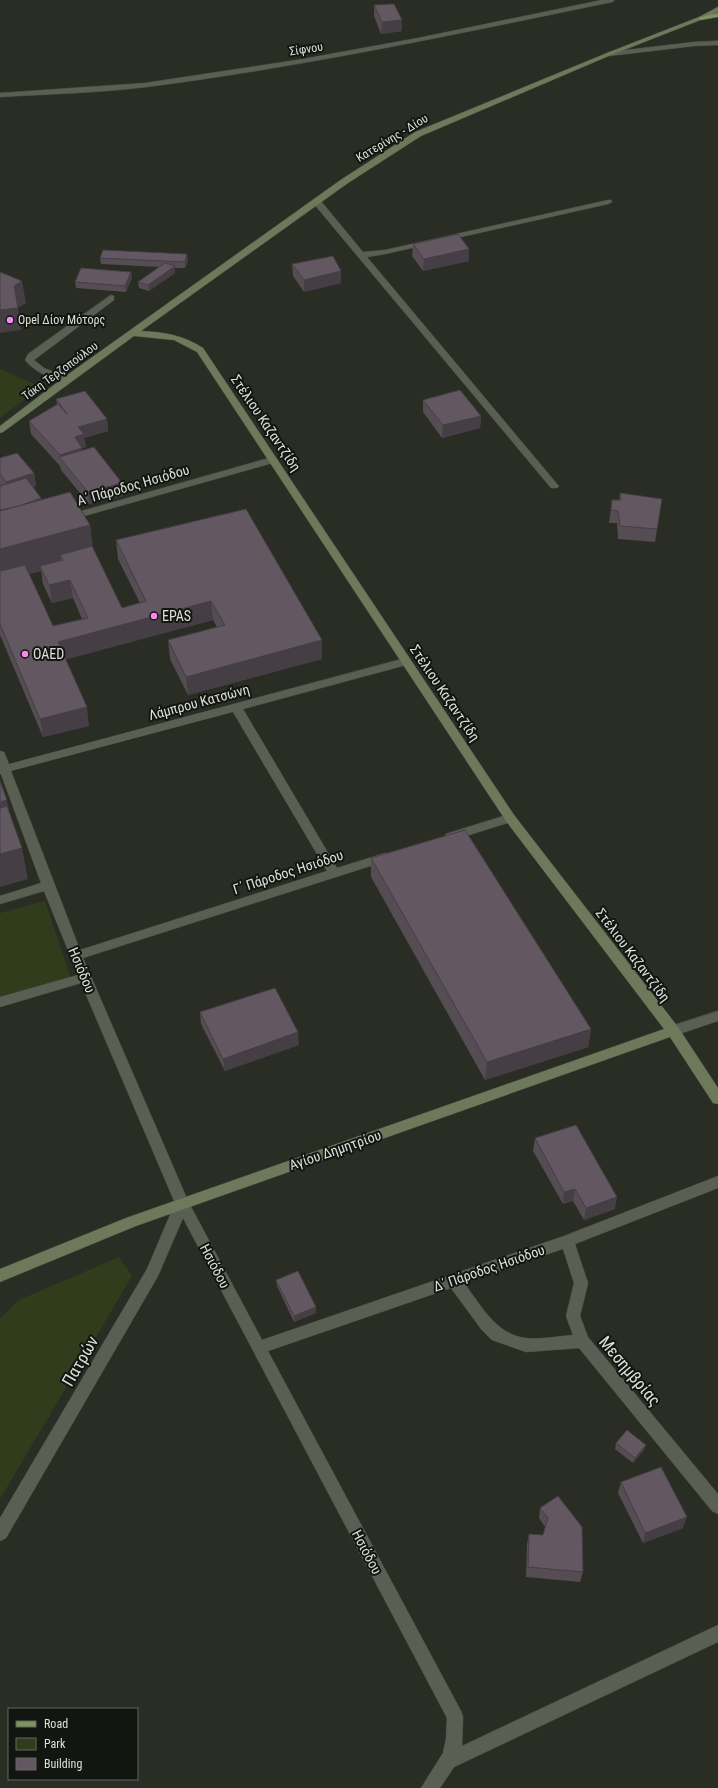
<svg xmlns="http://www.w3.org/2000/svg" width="718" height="1788" font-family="'Roboto Condensed',sans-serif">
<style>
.green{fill:#303c1c}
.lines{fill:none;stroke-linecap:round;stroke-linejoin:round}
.lane-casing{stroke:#474b41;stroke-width:1}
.street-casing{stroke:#474b41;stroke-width:1}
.secondary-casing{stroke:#474b41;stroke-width:1}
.primary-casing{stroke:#474b41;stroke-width:1}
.lane{fill:#5a5f54;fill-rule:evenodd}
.street{fill:#5a5f54;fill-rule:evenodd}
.secondary{fill:#6d795a;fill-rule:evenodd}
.primary{fill:#7f935f;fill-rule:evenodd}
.wall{fill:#554c54;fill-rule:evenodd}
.shaded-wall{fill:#453e45}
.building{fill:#635862;stroke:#453e45}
.poi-dot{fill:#f589ef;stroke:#131510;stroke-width:1.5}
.labels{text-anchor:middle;stroke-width:4;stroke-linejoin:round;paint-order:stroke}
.far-street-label{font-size:12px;fill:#dde0d9;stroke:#131510}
.far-poi-label{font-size:12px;fill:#dde0d9;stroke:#131510;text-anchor:start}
.street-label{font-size:14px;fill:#dde0d9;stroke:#131510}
.poi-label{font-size:14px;fill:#dde0d9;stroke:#131510;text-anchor:start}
.near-street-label{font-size:17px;fill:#dde0d9;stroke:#131510}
</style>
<rect width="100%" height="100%" fill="#292d23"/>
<g class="green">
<polygon points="0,369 41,387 0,418"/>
<polygon points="45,901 71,978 0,996 0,913"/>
<polygon points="119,1257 132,1276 0,1499 0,1318 19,1300"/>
</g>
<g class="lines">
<defs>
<path id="lane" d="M111,295L114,296V300L34,360L44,368L69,378L70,380L69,382C58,385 31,369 25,360L28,354Z"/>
<g id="street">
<path d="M602,0H615L612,2C457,34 303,67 146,87C98,93 48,94 0,97V93L145,83L303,59L418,38Z"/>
<polygon points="718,41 718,45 694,46 609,56 605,54 609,52 694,42"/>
<polygon points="314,200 320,200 363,252 385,250 608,200 611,200 612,202 608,204 385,254 367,257 557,484 559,486 557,488 551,488 314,204"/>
<polygon points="273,457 276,458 278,460 276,462 70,520 64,520 62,518 64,516"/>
<path d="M406,658L411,662L410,664L243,709L337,868L385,853L389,854L391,857L389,860L83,958L188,1201L262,1340L564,1236L718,1176V1188L575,1244L588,1283L580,1316L588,1337L718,1494V1514L712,1511L579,1348L526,1352L492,1340L481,1329L451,1288L268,1351L461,1711L463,1717L462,1746L718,1625V1642L454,1767L440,1788H421L443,1753L446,1739L447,1718L183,1218L158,1276L6,1538L0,1541V1518L147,1269L175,1203L81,983L0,1007V997L78,975L44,891L0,904V896L41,883L1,774H0V751L4,752L9,764ZM233,712L327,871L80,950L11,771ZM563,1249L574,1283L566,1316L573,1335C558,1336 541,1340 526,1338C496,1335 481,1305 464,1283Z"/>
<polygon points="510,814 514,815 516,818 514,821 450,841 446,840 444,837 446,834"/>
<polygon points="718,1011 718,1021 673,1036 668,1035 667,1031 668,1027"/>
</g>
<path id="secondary" d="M718,7V12L703,19L611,55L421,136L348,183L141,331C164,332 183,335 203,348L514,815L678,1027L718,1088V1104L713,1103L670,1037L136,1226L0,1282V1269L126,1218L664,1029L506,821L197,352L174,340L134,336L3,432L0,433V426L63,378L342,179L415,132L607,53L699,17Z"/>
<polygon id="primary" points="718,13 718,17 701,20 698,18"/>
</defs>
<use href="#lane" class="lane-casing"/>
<use href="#street" class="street-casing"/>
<use href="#secondary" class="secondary-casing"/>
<use href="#primary" class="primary-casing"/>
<use href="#lane" class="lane"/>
<use href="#street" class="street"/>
<use href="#secondary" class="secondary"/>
<use href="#primary" class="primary"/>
</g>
<g class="wall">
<polygon points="374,5 402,20 402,31 381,34 374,16"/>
<polygon points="413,244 469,249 469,261 423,271 412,256"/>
<polygon points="100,258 188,261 185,268 175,268 175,273 149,291 139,288 138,282 159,267 101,264"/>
<polygon points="292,264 341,271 341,283 304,292 293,276"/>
<polygon points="131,272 132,278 126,292 76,288 75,282"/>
<polygon points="56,399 107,419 108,431 84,438 86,447 82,448 83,451 123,496 89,504 61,470 60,466 31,434 29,421 57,404"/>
<polygon points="423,400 481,416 480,428 442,438 423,412"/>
<path d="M0,458L34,473L36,486L33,487L42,500L90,525L92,546L122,608L140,603L118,559L116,540L322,640V659L188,695L170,659L168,640L217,627L213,620L65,659L89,726L43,737L0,635V486H2L1,485L0,486ZM41,571L43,584L52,603L73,598L82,619L53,626L29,574Z"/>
<polygon points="620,493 660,512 655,542 618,539 617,523 609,523 612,500 619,500"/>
<polygon points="371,858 591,1029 588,1047 485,1080 371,877"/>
<polygon points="200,1012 299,1045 225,1071 201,1024"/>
<polygon points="535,1138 615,1209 584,1220 573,1201 563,1204 533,1151"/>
<polygon points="276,1280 316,1307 316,1313 294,1322 277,1286"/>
<polygon points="616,1443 644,1450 633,1463 615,1449"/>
<polygon points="621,1482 683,1528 643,1543 618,1493"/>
<polygon points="558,1496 583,1572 580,1582 526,1577 527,1544 529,1534 543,1535 545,1527 539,1518 540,1508"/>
</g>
<g class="shaded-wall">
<polygon points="402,20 402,31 381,34 382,22"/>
<polygon points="469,249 469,261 423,271 424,259"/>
<polygon points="187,254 188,261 185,268 185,262"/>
<polygon points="175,266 175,273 149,291 148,285"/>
<polygon points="341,271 341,283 304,292 304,280"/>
<polygon points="131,272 132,278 126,292 125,286"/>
<polygon points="22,281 26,303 18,308 21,330 0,333 0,310 14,286"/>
<polygon points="481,416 480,428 442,438 443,425"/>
<polygon points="107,419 108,431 84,438 86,447 82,448 84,460 60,458 60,455 75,437 78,427"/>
<polygon points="34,473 36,486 8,495 6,482"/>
<polygon points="122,483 123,496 89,504 88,492"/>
<polygon points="41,498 43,510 2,512"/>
<polygon points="90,525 94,556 63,560 60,555 62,565 40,566 41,571 0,582 0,549"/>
<polygon points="70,580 73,598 52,603 49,585"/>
<polygon points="211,601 213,620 61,661 58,642"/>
<polygon points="322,640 322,659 188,695 186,677"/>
<polygon points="87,707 89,726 43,737 40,719"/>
<polygon points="7,800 13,831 0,835 0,802"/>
<polygon points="22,848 28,879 0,887 0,854"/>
<polygon points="591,1029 588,1047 485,1080 487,1062"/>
<polygon points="298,1032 299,1045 225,1071 223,1059"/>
<polygon points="575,1189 573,1201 563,1204 564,1192"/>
<polygon points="617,1197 615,1209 584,1220 586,1208"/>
<polygon points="316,1307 316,1313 294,1322 294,1316"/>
<polygon points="646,1445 644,1450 633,1463 635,1458"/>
<polygon points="687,1517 683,1528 643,1543 645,1533"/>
</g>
<g class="building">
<polygon points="394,4 402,20 382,22 374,5"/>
<polygon points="458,234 469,249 424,259 413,244"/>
<polygon points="103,250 187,254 185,262 100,258"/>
<polygon points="333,256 341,271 304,280 292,264"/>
<polygon points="165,263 175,266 148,285 138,282"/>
<polygon points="81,268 131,272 125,286 75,282"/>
<polygon points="0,272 22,281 14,286 18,308 0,310"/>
<polygon points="460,390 481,416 443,425 423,400"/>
<polygon points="85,391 107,419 78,427 84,434 75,437 82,448 60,455 29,421 58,404 67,414 56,399"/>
<polygon points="94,447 122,483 88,492 59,457"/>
<polygon points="17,453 34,473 6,482 0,474 0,458"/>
<polygon points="26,478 41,498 19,506 1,510 0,509 0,486"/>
<polygon points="70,492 90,525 0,549 0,511"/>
<polygon points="620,493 662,499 657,529 620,526 618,511 611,510 612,500 621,500"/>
<polygon points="246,509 322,640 186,677 168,640 225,625 211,601 58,642 87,707 40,719 0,624 0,571 25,565 53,626 88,618 70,580 49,585 40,566 63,560 60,555 92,546 122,608 146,601 116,540"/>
<polygon points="0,781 7,800 0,802"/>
<polygon points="7,806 22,848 0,854 0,808"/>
<polygon points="465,830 591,1029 487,1062 371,858"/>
<polygon points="275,988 298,1032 223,1059 200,1012"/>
<polygon points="576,1125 617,1197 586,1208 575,1189 564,1192 535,1138"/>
<polygon points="298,1271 316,1307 294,1316 276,1280"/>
<polygon points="627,1430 646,1445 635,1458 616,1443"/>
<polygon points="661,1467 687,1517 645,1533 621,1482"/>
<polygon points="558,1496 582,1527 583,1572 528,1567 529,1534 543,1535 548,1518 540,1508"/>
</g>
<g class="poi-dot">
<circle cx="10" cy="320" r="4"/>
<circle cx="154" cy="616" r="4"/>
<circle cx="25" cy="654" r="4"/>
</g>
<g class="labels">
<g class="far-street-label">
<text transform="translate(306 49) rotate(-9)" y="4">Σίφνου</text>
<text transform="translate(392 138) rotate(-31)" y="4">Κατερίνης - Δίου</text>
<text transform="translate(60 371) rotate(-36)" y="4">Τάκη Τερζοπούλου</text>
</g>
<g class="far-poi-label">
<text x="18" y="324">Opel Δίον Μότορς</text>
</g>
<g class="street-label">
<text transform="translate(266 423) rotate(56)" y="5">Στέλιου Καζαντζίδη</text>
<text transform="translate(133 485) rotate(-16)" y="5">Α΄ Πάροδος Ησιόδου</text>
<text transform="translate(445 693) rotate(56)" y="5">Στέλιου Καζαντζίδη</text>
<text transform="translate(199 702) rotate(-15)" y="5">Λάμπρου Κατσώνη</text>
<text transform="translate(288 872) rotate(-18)" y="5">Γ΄ Πάροδος Ησιόδου</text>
<text transform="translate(633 955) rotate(53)" y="5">Στέλιου Καζαντζίδη</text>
<text transform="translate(82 970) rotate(67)" y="5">Ησιόδου</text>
<text transform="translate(335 1150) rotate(-19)" y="5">Αγίου Δημητρίου</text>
<text transform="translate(215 1266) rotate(62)" y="5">Ησιόδου</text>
<text transform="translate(489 1268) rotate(-19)" y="5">Δ΄ Πάροδος Ησιόδου</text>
<text transform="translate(367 1552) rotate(62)" y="5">Ησιόδου</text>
</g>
<g class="poi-label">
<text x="162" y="621">EPAS</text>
<text x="33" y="659">OAED</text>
</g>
<g class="near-street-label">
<text transform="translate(80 1361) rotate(-60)" y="6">Πατρών</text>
<text transform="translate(630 1371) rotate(50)" y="6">Μεσημβρίας</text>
</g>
</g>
<rect x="8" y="1708" width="130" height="72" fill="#131510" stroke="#646660"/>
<rect x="16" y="1721" width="20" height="6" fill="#7f935f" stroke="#646660"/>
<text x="44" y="1728" font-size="12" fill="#dde0d9">Road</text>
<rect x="16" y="1738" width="20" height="12" fill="#303c1c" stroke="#646660"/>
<text x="44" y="1748" font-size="12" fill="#dde0d9">Park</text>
<rect x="16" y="1758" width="20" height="12" fill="#635862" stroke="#646660"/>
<text x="44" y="1768" font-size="12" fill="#dde0d9">Building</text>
</svg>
